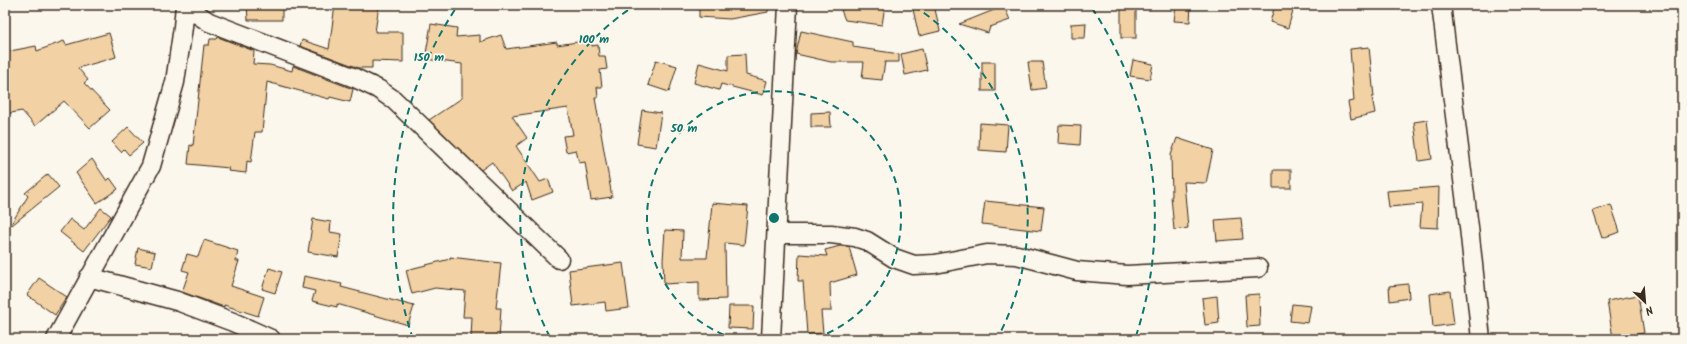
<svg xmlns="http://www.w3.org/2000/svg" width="1687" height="344" font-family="Kalam,sans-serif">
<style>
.building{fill:#f2d2a4;stroke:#3b2a1e}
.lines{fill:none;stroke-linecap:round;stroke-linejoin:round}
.street-casing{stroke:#3b2a1e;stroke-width:21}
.street{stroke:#fbf7ec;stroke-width:18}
.ring{fill:none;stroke:#0f766e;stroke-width:2;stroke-dasharray:7 5}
.centre{fill:#0f766e;stroke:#fbf7ec;stroke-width:2}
.ring-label{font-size:12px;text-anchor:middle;font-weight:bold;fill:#0f766e;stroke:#fbf7ec;stroke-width:3.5;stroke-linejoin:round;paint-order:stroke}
</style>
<rect width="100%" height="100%" fill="#fbf7ec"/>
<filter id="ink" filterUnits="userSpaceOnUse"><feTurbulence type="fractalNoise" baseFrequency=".025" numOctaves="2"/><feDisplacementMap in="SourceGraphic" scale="8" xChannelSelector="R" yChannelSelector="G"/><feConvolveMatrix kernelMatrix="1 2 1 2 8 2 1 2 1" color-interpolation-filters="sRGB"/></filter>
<g filter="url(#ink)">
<g class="building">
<polygon points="247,5 282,5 282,20 248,20"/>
<polygon points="335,5 379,5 375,32 403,32 403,62 372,61 372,68 359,68 300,46 302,40 329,49"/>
<polygon points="699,5 768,5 768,12 730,19 699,17"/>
<polygon points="856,5 885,5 882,25 845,20 841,10"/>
<polygon points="912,5 934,5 940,31 919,36"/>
<rect x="1121" y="5" width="15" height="33"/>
<polygon points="1176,5 1191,5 1190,22 1174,21"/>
<polygon points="1275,5 1286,5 1294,7 1288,28 1270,22"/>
<polygon points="1004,6 1010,20 990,27 988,33 959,24"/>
<polygon points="1086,23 1085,38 1071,38 1071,24"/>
<polygon points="431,24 457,28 456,37 480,35 480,42 501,35 506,49 557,42 557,45 591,40 592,46 598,45 599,56 605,56 607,69 600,70 602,87 597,87 598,98 595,98 612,197 591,200 585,162 579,163 576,150 566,152 563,136 573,135 568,108 512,116 527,138 516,146 540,182 548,179 553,192 532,200 526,182 512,191 492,162 481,170 429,120 462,98 462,64 425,59"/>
<polygon points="801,31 853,42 853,47 899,54 899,62 885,62 882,80 862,78 864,62 831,62 796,54"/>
<polygon points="109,33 116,57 78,68 88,80 84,83 110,110 90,128 64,101 35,126 22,111 5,114 5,52 36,46 37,51 64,41 66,45"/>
<polygon points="218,37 254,51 253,64 270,65 292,71 293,66 353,89 350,102 330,97 329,99 267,82 262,132 255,132 251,162 247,161 246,173 228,171 229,168 188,164 190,145 193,146 204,45 209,45 210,39 217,39"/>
<polygon points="1369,47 1374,97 1372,97 1375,113 1351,119 1348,102 1354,101 1350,49"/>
<polygon points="922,49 927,70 905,75 901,54"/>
<polygon points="745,54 746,75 767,81 763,95 721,84 719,90 694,83 699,63 728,71 728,55"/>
<polygon points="656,60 677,66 669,92 648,85"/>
<polygon points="1133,60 1153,64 1150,79 1130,76"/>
<rect x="982" y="62" width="13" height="29"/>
<polygon points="1028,62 1042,62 1046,88 1032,90"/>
<polygon points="642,110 661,113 656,147 637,144"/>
<polygon points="830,112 831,127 811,127 811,113"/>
<polygon points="1427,120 1432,159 1419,161 1414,122"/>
<polygon points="980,123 1008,125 1006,152 979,150"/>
<polygon points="1059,125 1081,126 1080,145 1058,143"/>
<polygon points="128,127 143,143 129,155 124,149 121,152 112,142"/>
<polygon points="1177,138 1213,150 1206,183 1184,182 1188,228 1174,230 1171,196 1172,196 1171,155"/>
<polygon points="92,159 107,181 110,178 118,189 97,203 76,173"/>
<rect x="1273" y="170" width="18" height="18"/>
<polygon points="48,174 59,187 12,225 11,224 28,196 25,193"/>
<polygon points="1439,187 1438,228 1420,227 1422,204 1389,207 1387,191"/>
<polygon points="985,201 1044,207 1041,231 982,224"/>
<polygon points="712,203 748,206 744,245 725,243 726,299 699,300 699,282 664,284 663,260 665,230 683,231 682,258 707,258"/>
<polygon points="1611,205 1620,232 1602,238 1593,211"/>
<polygon points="101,208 111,216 84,251 60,232 70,219 84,230"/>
<polygon points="1241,218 1243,239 1217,241 1215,220"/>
<polygon points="313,219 331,222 330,232 342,234 338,257 308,252"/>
<polygon points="204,240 238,251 236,261 239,261 231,286 264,297 258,316 224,305 224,307 182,292 189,272 182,270 187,254 198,257"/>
<polygon points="840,246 849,247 857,275 830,283 831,311 821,311 823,333 807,334 803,281 798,281 799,254 827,256 825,250"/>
<polygon points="138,248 155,252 152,267 135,264"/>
<polygon points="450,257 501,263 496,308 501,308 499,339 471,339 472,317 463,317 465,291 435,288 412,294 406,270 450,259"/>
<polygon points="623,263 629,308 606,311 605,302 573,306 569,270"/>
<polygon points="269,268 282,272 275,293 262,289"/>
<polygon points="304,276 342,284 341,287 414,306 408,325 337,304 337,307 312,301 315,291 302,288"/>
<polygon points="39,278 67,297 55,315 27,295"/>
<polygon points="1408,284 1409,298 1390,301 1389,286"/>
<polygon points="1450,291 1454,324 1433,327 1430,294"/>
<polygon points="1259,294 1260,326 1247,327 1245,295"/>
<polygon points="1638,295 1644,333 1613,338 1607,301"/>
<polygon points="1217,296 1219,323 1205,325 1202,298"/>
<polygon points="1292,304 1311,306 1308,323 1290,321"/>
<polygon points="729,306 754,306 753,329 728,328"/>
</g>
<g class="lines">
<defs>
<g id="street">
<polyline points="1441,5 1469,227 1481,339"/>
<polyline points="185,6 209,22 355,78 378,89 394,100 559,259"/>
<polyline points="777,234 831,234 855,237 867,241 894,258 914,265 935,264 987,254 1017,255 1077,271 1127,275 1258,268"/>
<polyline points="89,277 177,301 233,322 271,339"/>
<polyline points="56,339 151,166 175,82 183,27 185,5"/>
<polyline points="771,339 788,5"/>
</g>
</defs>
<use href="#street" class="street-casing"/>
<use href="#street" class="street"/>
</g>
</g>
<g class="ring">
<path d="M735 339A127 127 0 1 1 813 339"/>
<path d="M550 337A254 254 0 0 1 634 6M914 6A254 254 0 0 1 998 337"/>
<path d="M413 339A381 381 0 0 1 456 8M1092 8A381 381 0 0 1 1135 339"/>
</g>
<circle cx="774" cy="218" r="6" class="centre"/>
<g class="ring-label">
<text x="594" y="43">100 m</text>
<text x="429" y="61">150 m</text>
<text x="684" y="132">50 m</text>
</g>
<rect width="1687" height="344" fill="none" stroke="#fbf7ec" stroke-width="20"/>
<rect x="10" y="10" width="1667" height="324" fill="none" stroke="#3b2a1e" stroke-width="1.5" filter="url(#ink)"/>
<g transform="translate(1645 302) rotate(154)" stroke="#fbf7ec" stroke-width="3" paint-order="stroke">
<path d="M0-3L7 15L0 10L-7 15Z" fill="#3b2a1e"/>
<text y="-6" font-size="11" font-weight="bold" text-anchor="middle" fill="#3b2a1e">N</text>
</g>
</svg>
